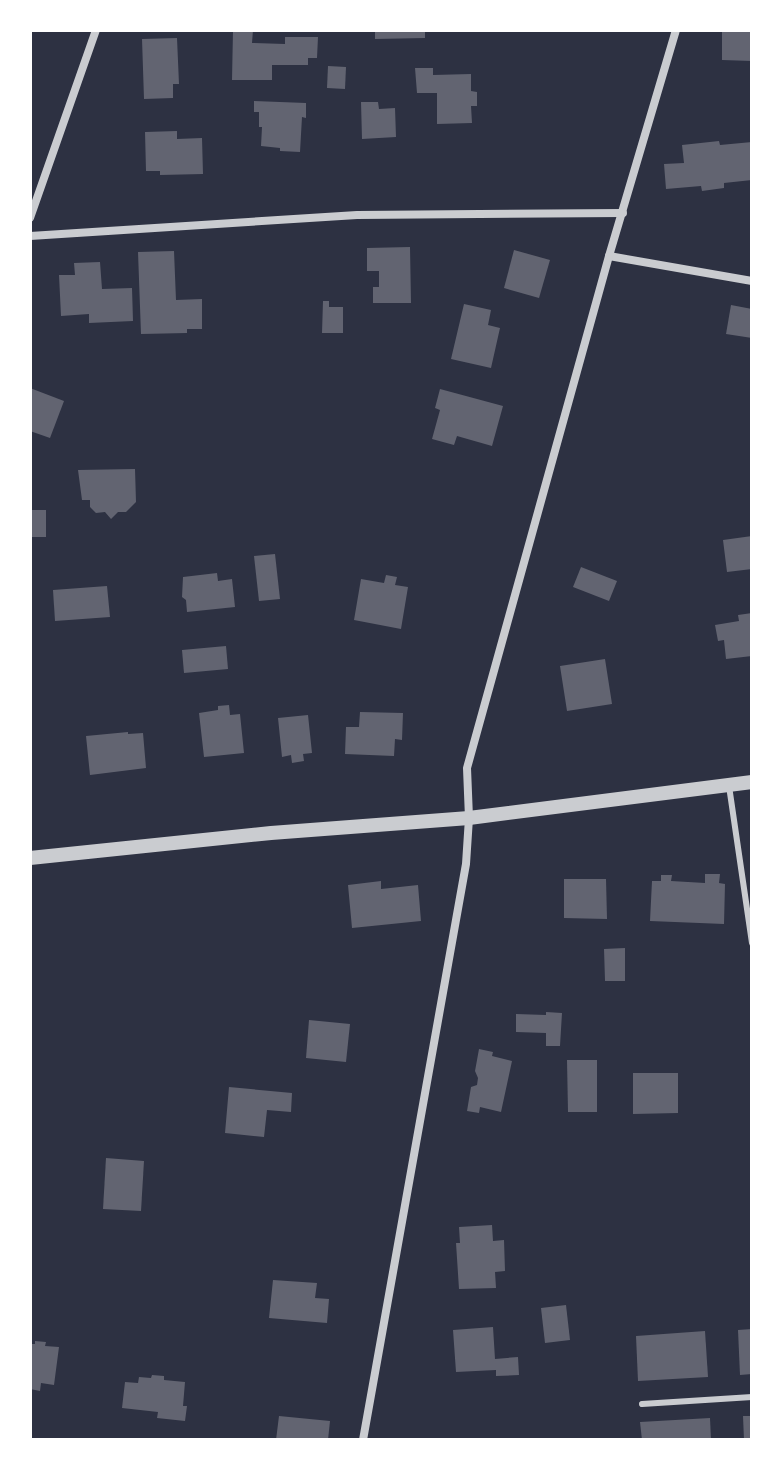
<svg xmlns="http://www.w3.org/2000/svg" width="782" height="1470" font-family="Merriweather,serif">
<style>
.building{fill:#626471}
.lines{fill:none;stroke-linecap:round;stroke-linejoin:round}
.service{stroke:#caccd0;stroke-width:6}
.minor{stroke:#caccd0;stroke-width:8}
.tertiary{stroke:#caccd0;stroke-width:14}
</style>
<rect width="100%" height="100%" fill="#2d3142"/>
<g class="building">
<polygon points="233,30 253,30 252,43 285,44 285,37 318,37 317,58 308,58 308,65 272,65 272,80 232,80"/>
<polygon points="375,30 425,30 425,38 375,39"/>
<polygon points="722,30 752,30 752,61 722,60"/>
<polygon points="177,38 179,84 173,84 173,98 144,99 142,39"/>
<polygon points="328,66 346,67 345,89 327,88"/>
<polygon points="415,68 433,68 433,75 471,74 471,91 477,92 477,106 471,106 472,123 437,124 437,93 417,93"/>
<polygon points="254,101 306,103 306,118 302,117 300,152 280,151 280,148 261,146 262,127 259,127 259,112 254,112"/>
<polygon points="361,102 378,102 379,109 395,108 396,137 362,139"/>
<polygon points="177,131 177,139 202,138 203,174 160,175 160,171 146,171 145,132"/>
<polygon points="719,141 720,145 752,142 752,180 724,183 724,188 702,191 701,186 666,189 664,164 684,163 682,145"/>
<polygon points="410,247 411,303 373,303 373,287 379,287 379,271 367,271 367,248"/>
<polygon points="514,250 550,260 539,298 504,288"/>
<polygon points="174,251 176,300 202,299 202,329 187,329 187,333 141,334 138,252"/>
<polygon points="100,262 102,289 132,288 133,321 89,323 89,314 61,316 59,275 75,275 74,263"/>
<polygon points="323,301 329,301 329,307 343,307 343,333 322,333"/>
<polygon points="464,304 491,310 488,325 500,328 491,368 451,359"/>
<polygon points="731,305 752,309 752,338 726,334"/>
<polygon points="30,388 64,401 50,438 30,431"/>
<polygon points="440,389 503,406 492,446 457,436 454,445 432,439 440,410 435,408"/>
<polygon points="135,469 136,502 126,512 118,512 111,519 105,512 96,513 90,507 90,500 82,500 78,470"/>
<rect x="30" y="510" width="16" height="27"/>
<polygon points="752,536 752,569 727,572 723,540"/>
<polygon points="275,554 280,599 259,601 254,556"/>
<polygon points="581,567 617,581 609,601 573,587"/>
<polygon points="217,573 218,581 232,579 235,607 187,612 186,600 182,597 183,577"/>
<polygon points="386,575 397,577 395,585 408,587 401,629 354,620 361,579 384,583"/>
<polygon points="107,586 110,617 55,621 53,590"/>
<polygon points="752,613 752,656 726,659 724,640 718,641 715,625 739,621 738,615"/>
<polygon points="226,646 228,669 184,673 182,650"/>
<polygon points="605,659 612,704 567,711 560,666"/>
<polygon points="229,705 230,715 240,714 244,753 204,757 199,713 218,710 218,706"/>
<polygon points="360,712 403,713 402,740 395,739 394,756 345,754 346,727 359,727"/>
<polygon points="308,715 312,753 303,754 304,761 292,763 291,755 282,757 278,718"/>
<polygon points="128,732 128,734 143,733 146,768 90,775 86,736"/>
<polygon points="705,874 720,874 719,883 725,884 724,924 650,921 652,881 661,881 661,875 672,875 671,881 705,883"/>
<polygon points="564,879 606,879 607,919 564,918"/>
<polygon points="381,881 381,889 418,885 421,921 352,928 348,885"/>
<polygon points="625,948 625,981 605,981 604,949"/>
<polygon points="546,1012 562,1013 560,1046 546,1046 546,1033 516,1032 516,1014 546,1015"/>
<polygon points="309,1020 350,1024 346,1062 306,1058"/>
<polygon points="479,1049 493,1052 492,1056 512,1061 501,1112 480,1107 479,1113 467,1111 471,1087 477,1085 478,1078 475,1071"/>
<polygon points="567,1060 597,1060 597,1112 568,1112"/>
<polygon points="633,1073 678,1073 678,1113 633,1114"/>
<polygon points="229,1087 292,1093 291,1112 267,1110 264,1137 225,1133"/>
<polygon points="106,1158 144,1161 141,1211 103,1209"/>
<polygon points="492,1225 493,1241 504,1240 505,1271 495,1272 496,1288 459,1289 456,1243 460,1243 459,1227"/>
<polygon points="273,1280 317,1283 315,1298 329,1299 327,1323 269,1318"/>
<polygon points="566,1305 570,1340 545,1343 541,1308"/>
<polygon points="493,1327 495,1359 518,1357 519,1375 496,1376 496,1370 456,1372 453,1330"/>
<polygon points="752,1329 752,1374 740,1375 738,1330"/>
<polygon points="705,1331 708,1377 638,1381 636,1336"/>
<polygon points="35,1341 46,1342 45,1346 59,1347 54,1385 41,1383 40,1391 30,1389 30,1344 35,1344"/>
<polygon points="152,1375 164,1376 164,1380 185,1382 183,1406 187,1406 185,1421 157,1418 158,1412 122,1408 125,1382 138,1383 139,1377 151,1378"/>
<polygon points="279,1416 330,1421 328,1440 276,1440"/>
<polygon points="743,1416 752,1416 752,1440 744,1440"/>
<polygon points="710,1418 711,1440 642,1440 640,1422"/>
</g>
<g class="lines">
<g class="service">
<polyline points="729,786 752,943"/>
<polyline points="642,1404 752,1397"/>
</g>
<g class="minor">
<polyline points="30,218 96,30"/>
<polyline points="30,236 357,215 623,213"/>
<polyline points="609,256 752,281"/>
<polyline points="363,1440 466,864 469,818 467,768 609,256 676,30"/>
</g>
<polyline class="tertiary" points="30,858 271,833 469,818 752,782"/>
</g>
<rect width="782" height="1470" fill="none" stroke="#ffffff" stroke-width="64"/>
</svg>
